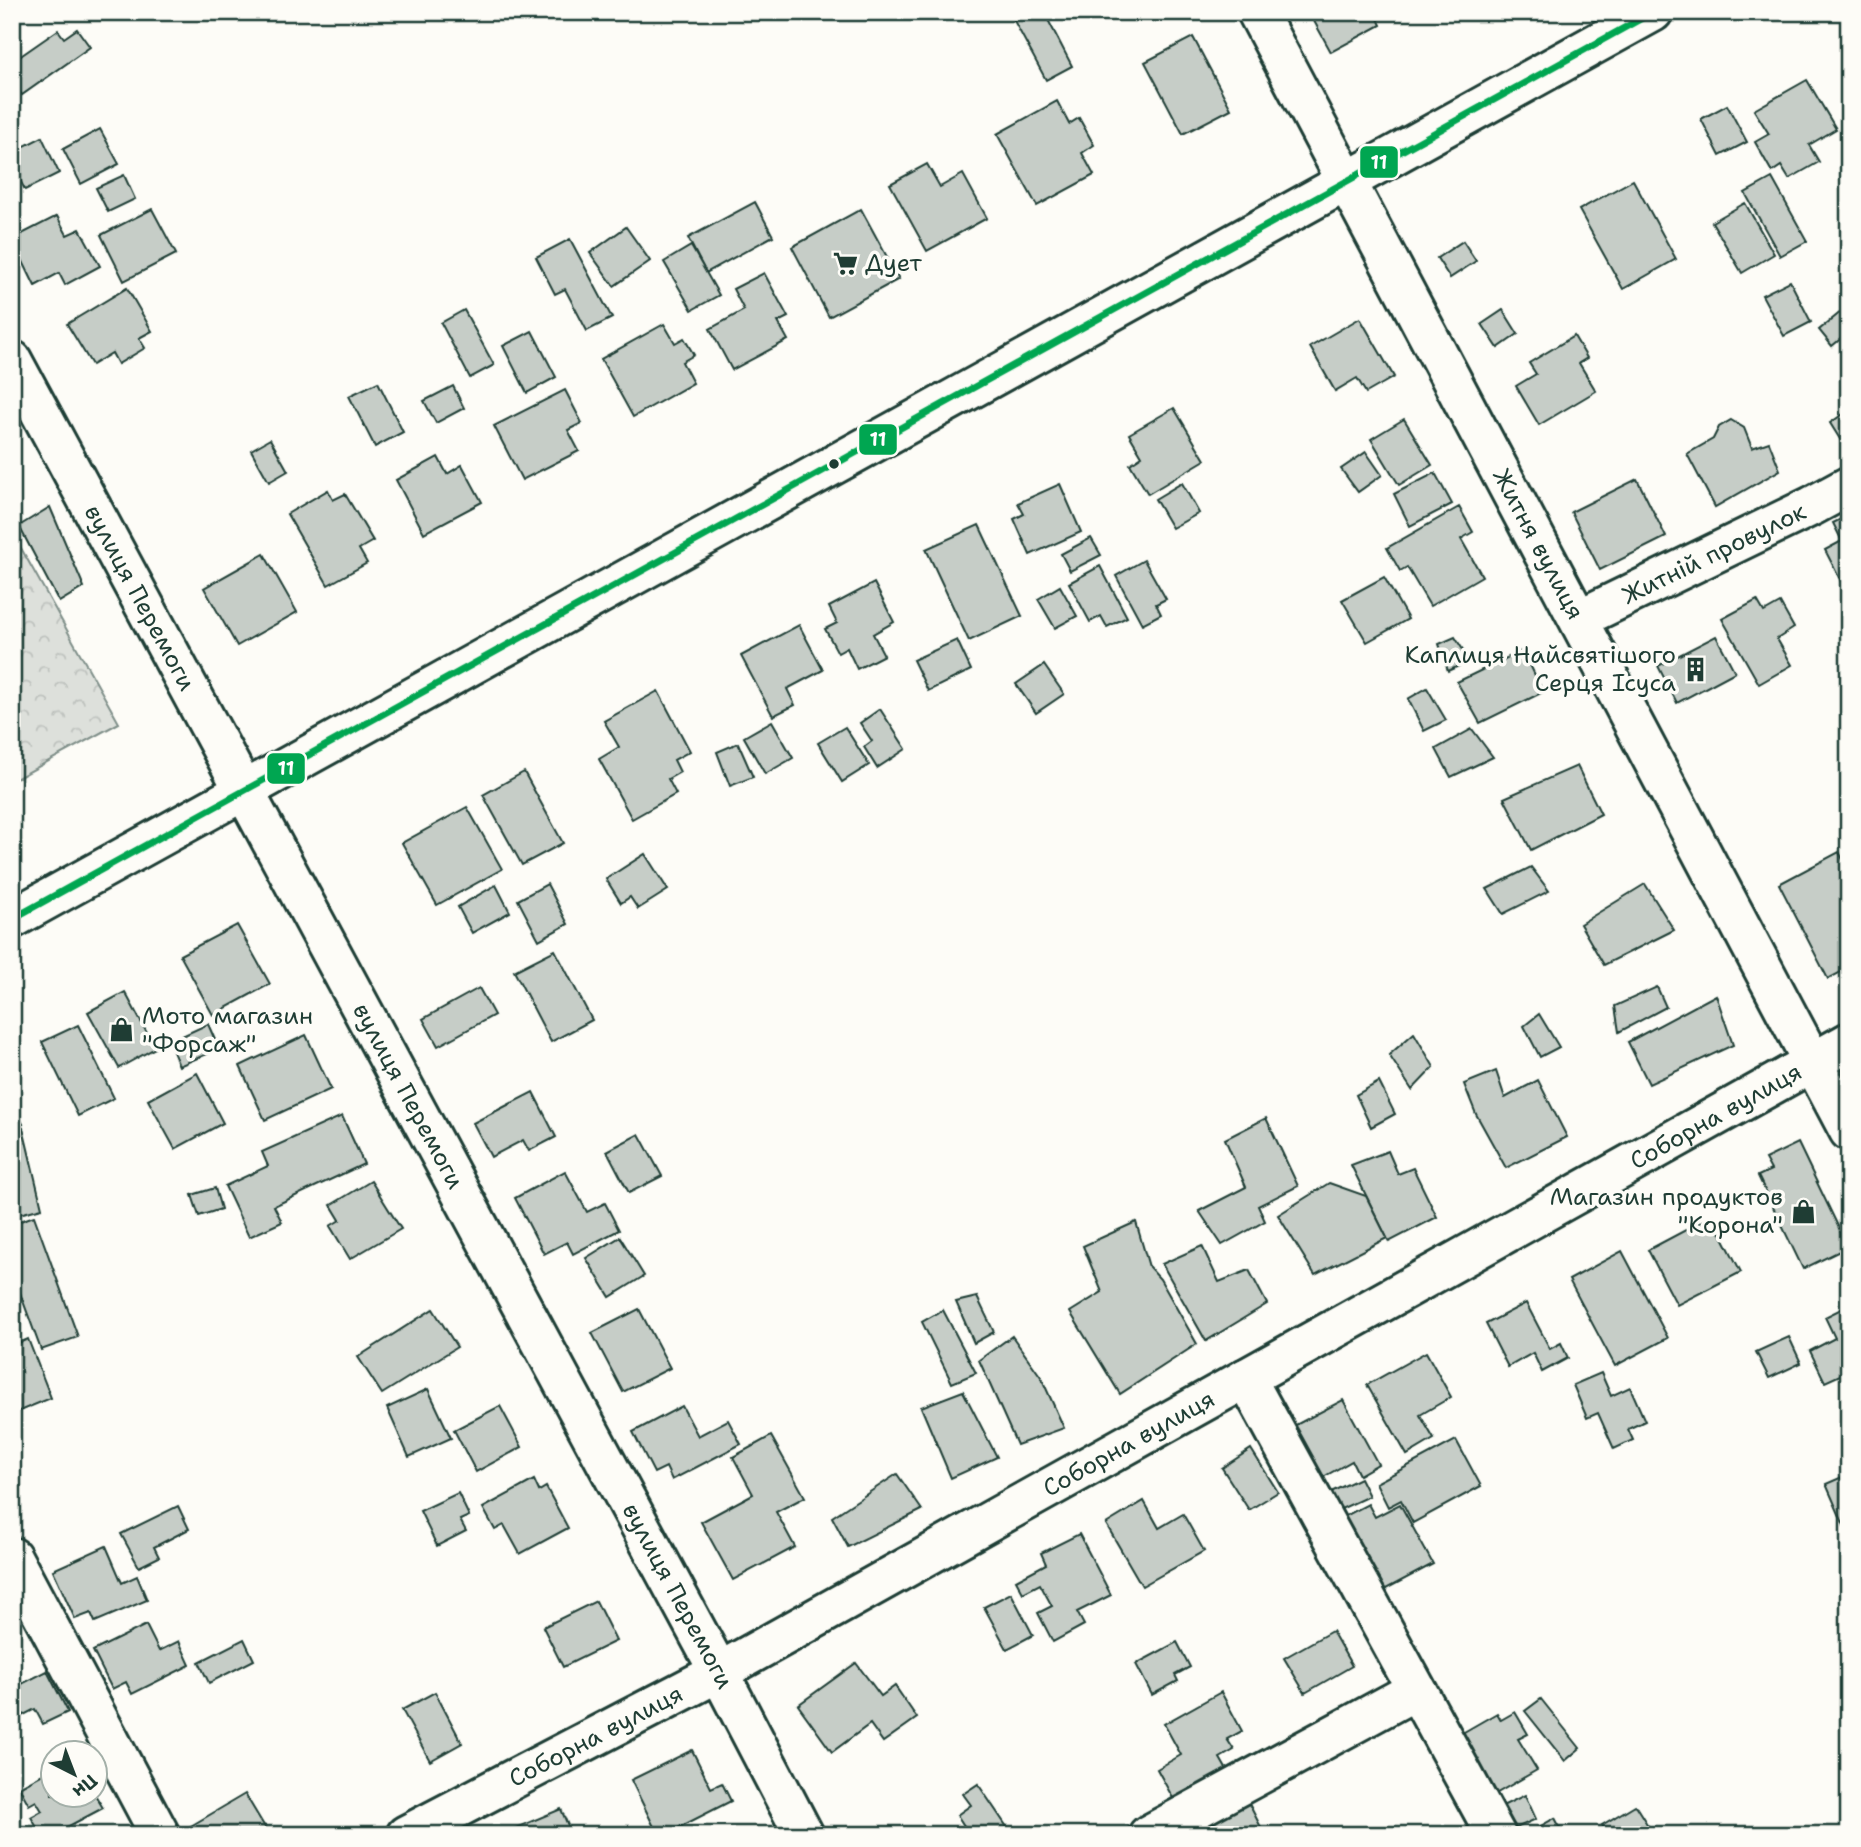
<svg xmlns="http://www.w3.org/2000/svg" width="1861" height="1847" font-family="'Shantell Sans',sans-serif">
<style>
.forest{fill:url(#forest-crowns);stroke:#7e8e88;stroke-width:2}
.building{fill:#c6cdc7;stroke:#1f3d34;stroke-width:2}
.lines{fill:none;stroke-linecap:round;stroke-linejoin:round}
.minor-casing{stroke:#1f3d34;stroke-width:44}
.minor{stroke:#fdfcf7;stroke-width:38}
.bus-1-casing{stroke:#fdfcf7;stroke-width:12}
.bus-1{stroke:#00a651;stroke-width:7}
.bus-dot{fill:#1f3d34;stroke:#fdfcf7;stroke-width:2.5}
.labels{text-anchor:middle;stroke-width:7;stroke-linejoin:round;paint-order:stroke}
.poi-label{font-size:24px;fill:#1f3d34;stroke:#fdfcf7;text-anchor:start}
.street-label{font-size:24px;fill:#1f3d34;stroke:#fdfcf7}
.line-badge{stroke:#fdfcf7;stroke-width:2.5}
.badge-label{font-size:19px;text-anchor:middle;font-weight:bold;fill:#fff}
</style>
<defs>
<pattern id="forest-crowns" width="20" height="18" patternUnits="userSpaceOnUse" patternTransform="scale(1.75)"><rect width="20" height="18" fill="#dde0db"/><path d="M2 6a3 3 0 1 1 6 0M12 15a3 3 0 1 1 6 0" fill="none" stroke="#bdc1bd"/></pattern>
</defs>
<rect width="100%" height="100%" fill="#fdfcf7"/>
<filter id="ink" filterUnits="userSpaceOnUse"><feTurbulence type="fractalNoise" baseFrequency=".0143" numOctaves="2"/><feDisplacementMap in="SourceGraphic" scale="14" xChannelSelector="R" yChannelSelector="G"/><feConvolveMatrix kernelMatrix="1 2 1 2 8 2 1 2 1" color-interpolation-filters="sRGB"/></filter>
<g filter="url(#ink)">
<polygon class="forest" points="12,532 119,723 12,781"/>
<g class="building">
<polygon points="1021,12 1044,12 1072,66 1046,80 1012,17"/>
<polygon points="1309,12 1375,12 1381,25 1331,52"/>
<polygon points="77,29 90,47 22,95 12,81 12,62 58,30 64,38"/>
<polygon points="1193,37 1231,109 1183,134 1145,62"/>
<polygon points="1807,80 1836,129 1809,145 1819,162 1789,179 1781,166 1772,172 1755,142 1769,134 1754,110"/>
<polygon points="1057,101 1069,124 1079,118 1094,145 1082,153 1094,175 1037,206 997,134"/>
<polygon points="1727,105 1747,142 1720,156 1701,119"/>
<polygon points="100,129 119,164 81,184 63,149"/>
<polygon points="12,130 21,148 42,137 59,173 25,190 18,176 12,179"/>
<polygon points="927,164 940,187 963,174 987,218 927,251 890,184"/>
<polygon points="124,175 135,199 108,212 96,188"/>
<polygon points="1772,178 1807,241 1780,256 1745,193"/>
<polygon points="1633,180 1676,259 1623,289 1579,210"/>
<polygon points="755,202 773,236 706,273 688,238"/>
<polygon points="1745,203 1774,254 1742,273 1712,222"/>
<polygon points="152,209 176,254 124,281 101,235"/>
<polygon points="861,209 899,279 829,317 792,247"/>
<polygon points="57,216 67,235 80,229 100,266 65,285 59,273 35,286 12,239"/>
<polygon points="626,227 650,261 614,286 590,253"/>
<polygon points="570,239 612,318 587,331 565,289 555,294 536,257"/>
<polygon points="1463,241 1476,261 1450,278 1437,258"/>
<polygon points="691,246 719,295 692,310 664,262"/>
<polygon points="764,273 788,317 778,322 788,340 732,370 710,329 744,310 733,289"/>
<polygon points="1790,281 1811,322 1784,336 1762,295"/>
<polygon points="127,288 152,331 139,338 145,348 118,364 112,353 92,365 67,324"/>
<polygon points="1848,306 1849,332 1832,346 1819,330"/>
<polygon points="464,310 494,365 470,378 441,323"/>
<polygon points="1503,310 1518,334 1498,348 1482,324"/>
<polygon points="1360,318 1394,377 1366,393 1357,378 1335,391 1310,347"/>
<polygon points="664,324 675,343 684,338 694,355 682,362 693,383 633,417 601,359"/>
<polygon points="532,331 556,377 527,393 503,346"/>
<polygon points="1574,336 1587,358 1579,363 1596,391 1539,425 1516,386 1536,374 1529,363"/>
<polygon points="378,382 403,432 375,447 349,396"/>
<polygon points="453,386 464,408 436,423 424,401"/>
<polygon points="565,390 582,423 568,430 579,451 522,480 494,426"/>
<polygon points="1174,408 1205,460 1148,494 1130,464 1142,456 1129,434"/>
<polygon points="1849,410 1849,452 1848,452 1830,423"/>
<polygon points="1404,419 1432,465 1399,485 1371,439"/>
<polygon points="1731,420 1744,428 1752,448 1769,442 1780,470 1715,507 1687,454 1713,439 1719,427"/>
<polygon points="270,439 288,471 269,482 251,450"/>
<polygon points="1366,452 1382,475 1358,492 1341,469"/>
<polygon points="438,457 447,474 462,465 482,502 424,533 396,480"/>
<polygon points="1435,473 1452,504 1410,526 1394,494"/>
<polygon points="1637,479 1666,537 1600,570 1571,512"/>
<polygon points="1182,483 1199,513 1172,528 1155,499"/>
<polygon points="1060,484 1081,532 1030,555 1014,519 1024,514 1018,503"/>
<polygon points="328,490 333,500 345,494 373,541 359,549 367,563 328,585 287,514"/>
<polygon points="50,507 84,587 59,602 19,526"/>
<polygon points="1459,507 1473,532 1461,539 1482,576 1430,606 1407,567 1400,571 1387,548"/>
<polygon points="1849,515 1849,597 1825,550 1842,541 1833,523"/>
<polygon points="979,525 1022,616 969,641 926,549"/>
<polygon points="1091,538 1101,555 1070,571 1061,554"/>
<polygon points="264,554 297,612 237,646 204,588"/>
<polygon points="1144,560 1166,599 1156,604 1161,614 1142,624 1116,576"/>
<polygon points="1100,566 1127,617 1107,627 1101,616 1090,622 1069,583"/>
<polygon points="1384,577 1408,619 1367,642 1342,600"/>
<polygon points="874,583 894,622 873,634 884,655 857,669 847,648 838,653 825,629 837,623 829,607"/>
<polygon points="1060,586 1077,616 1055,628 1038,599"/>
<polygon points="1757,600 1764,612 1780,603 1794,628 1777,639 1792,665 1759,684 1722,619"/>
<polygon points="799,625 823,670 787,689 795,705 773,716 741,656"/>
<polygon points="1716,636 1735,672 1677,703 1658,666"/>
<polygon points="1455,637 1470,661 1448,671 1439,644"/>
<polygon points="957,640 971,670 928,691 913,660"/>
<polygon points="1523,650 1543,692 1480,723 1457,682"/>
<polygon points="1044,665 1064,694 1036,713 1016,684"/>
<polygon points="1427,688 1446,720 1424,731 1408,699"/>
<polygon points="658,691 690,751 674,760 680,772 668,779 676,794 632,819 599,759 619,747 604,721"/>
<polygon points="880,709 906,749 877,768 864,747 872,741 860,723"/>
<polygon points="772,721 793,758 765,774 744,737"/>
<polygon points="845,727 869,765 842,782 818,743"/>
<polygon points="1472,729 1493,757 1451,777 1436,749"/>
<polygon points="738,743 753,777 730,786 717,752"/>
<polygon points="1577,766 1601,814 1531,850 1504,798"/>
<polygon points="524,772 563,843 522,865 483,795"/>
<polygon points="467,807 502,869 437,905 402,843"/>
<polygon points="1839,852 1849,871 1849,968 1828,979 1779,884"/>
<polygon points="645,854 668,890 638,909 630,897 621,903 606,879"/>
<polygon points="1531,867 1549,891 1503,914 1487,889"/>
<polygon points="547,884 568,924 539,940 518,900"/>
<polygon points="1645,884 1674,930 1604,965 1580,924"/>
<polygon points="496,885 510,912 472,933 458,907"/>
<polygon points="237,925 270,984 213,1015 180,955"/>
<polygon points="555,950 592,1020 551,1042 514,971"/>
<polygon points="1657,987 1666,1007 1619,1032 1615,1006"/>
<polygon points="479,988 494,1015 438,1046 423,1019"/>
<polygon points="125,992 155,1048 119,1068 88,1012"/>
<polygon points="1716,995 1733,1045 1649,1084 1628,1042"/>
<polygon points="1539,1014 1559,1047 1540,1057 1524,1026"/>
<polygon points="208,1024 219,1049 179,1066 169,1042"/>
<polygon points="78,1025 114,1098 78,1116 42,1042"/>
<polygon points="1414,1033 1434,1067 1412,1090 1389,1055"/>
<polygon points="306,1035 331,1089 265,1120 240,1066"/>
<polygon points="1496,1071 1505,1098 1538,1080 1567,1137 1506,1168 1476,1114 1464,1084"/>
<polygon points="197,1073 223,1123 175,1149 148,1100"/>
<polygon points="1379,1082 1395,1114 1371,1127 1356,1095"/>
<polygon points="533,1092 556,1137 529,1151 523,1140 491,1157 473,1123"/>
<polygon points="12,1104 23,1124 12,1130"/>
<polygon points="342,1116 364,1164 274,1206 282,1222 249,1237 225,1186 268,1166 262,1152"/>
<polygon points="1266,1118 1298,1186 1258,1206 1265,1221 1222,1245 1199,1211 1246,1187 1225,1139"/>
<polygon points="23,1128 42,1208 12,1216 12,1134"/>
<polygon points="639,1134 662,1176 629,1193 607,1151"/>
<polygon points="1798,1143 1848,1247 1803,1269 1758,1176 1771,1170 1765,1159"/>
<polygon points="1388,1151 1398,1174 1413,1168 1437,1217 1389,1242 1351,1165"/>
<polygon points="565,1171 587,1212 605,1203 619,1230 573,1254 567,1242 544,1254 515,1198"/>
<polygon points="371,1181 401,1229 350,1259 330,1226 340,1220 331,1205"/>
<polygon points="1329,1183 1366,1196 1387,1238 1315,1275 1278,1215"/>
<polygon points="215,1188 221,1209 199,1216 192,1195"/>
<polygon points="34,1216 78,1337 41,1350 12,1271 12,1224"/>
<polygon points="1712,1216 1741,1272 1677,1305 1648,1250"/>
<polygon points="1136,1222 1149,1267 1160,1279 1197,1344 1120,1394 1070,1312 1102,1292 1083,1246"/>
<polygon points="620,1237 644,1276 610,1297 586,1258"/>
<polygon points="1202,1246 1219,1282 1249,1270 1267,1304 1206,1341 1162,1264"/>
<polygon points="1622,1251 1668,1338 1615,1366 1569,1280"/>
<polygon points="977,1297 994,1332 974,1343 956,1302"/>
<polygon points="1526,1303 1550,1349 1561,1343 1568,1358 1542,1372 1533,1353 1508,1367 1486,1324"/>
<polygon points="1849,1305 1849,1371 1825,1382 1810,1351 1835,1338 1825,1317"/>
<polygon points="433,1309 457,1347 382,1394 358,1357"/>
<polygon points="639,1309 670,1368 623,1392 592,1333"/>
<polygon points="943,1310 976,1373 952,1383 922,1322"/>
<polygon points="1012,1336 1041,1377 1064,1428 1017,1445 979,1360"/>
<polygon points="1789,1337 1801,1363 1769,1378 1756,1352"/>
<polygon points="28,1339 51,1398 12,1414 12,1346"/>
<polygon points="1426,1352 1451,1397 1420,1415 1434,1439 1407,1455 1367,1385"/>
<polygon points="1601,1373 1611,1396 1630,1387 1645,1421 1628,1429 1633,1440 1614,1449 1598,1413 1587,1418 1573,1385"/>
<polygon points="428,1389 451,1438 409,1457 387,1408"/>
<polygon points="963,1391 997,1457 951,1478 921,1407"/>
<polygon points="1343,1400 1378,1464 1359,1475 1352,1461 1318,1480 1290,1428"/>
<polygon points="500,1406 522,1447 476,1472 454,1430"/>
<polygon points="682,1406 698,1436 728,1420 741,1444 672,1480 666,1467 654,1473 633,1432"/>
<polygon points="771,1436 805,1497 776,1512 795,1547 733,1580 701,1522 753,1494 733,1457"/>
<polygon points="1456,1440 1481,1486 1413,1523 1401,1500 1388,1507 1376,1483"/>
<polygon points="1251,1449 1278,1492 1249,1510 1222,1468"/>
<polygon points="897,1474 922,1510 848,1547 832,1517"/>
<polygon points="1849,1474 1849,1537 1826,1484"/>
<polygon points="1360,1478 1369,1496 1339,1510 1331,1492"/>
<polygon points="534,1480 539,1491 546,1487 568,1528 520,1554 504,1525 495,1530 483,1508"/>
<polygon points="458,1493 469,1516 460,1520 466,1531 437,1546 420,1511"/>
<polygon points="1144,1501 1159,1528 1183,1514 1204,1551 1142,1586 1106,1524"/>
<polygon points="1368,1504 1375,1517 1400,1504 1433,1564 1371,1597 1332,1523"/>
<polygon points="178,1506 189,1529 154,1547 159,1557 139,1567 121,1534"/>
<polygon points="1079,1534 1111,1595 1077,1612 1084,1625 1053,1642 1038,1613 1052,1606 1040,1584 1023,1593 1016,1580 1046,1564 1041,1553"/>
<polygon points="106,1546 122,1583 137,1576 147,1600 95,1622 91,1613 75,1619 53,1570"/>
<polygon points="1011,1593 1033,1635 1007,1649 984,1607"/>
<polygon points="596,1601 616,1641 563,1667 543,1627"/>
<polygon points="146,1625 159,1651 179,1641 190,1665 132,1694 126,1682 112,1689 93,1651"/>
<polygon points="1332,1631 1352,1666 1305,1693 1284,1658"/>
<polygon points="244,1639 254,1660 209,1683 199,1662"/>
<polygon points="1177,1642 1190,1667 1175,1675 1178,1681 1152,1695 1136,1664"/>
<polygon points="856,1663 881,1696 895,1686 917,1718 883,1742 870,1724 832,1752 798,1705"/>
<polygon points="47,1671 68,1712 43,1724 35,1709 12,1721 12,1674 18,1686"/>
<polygon points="435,1692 462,1743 430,1761 402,1710"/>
<polygon points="1221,1692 1242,1731 1227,1739 1234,1750 1220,1758 1228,1772 1175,1802 1157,1769 1181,1755 1164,1724"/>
<polygon points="1541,1699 1580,1748 1565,1761 1525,1711"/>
<polygon points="1515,1712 1528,1734 1518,1739 1537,1770 1492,1796 1457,1736 1497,1713 1501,1720"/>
<polygon points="692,1750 711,1788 722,1783 731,1801 664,1835 658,1835 631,1780"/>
<polygon points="52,1769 52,1794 94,1793 103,1808 65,1828 69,1835 41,1835 31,1817 42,1811 36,1801 29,1805 19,1787"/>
<polygon points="978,1784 1011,1833 1008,1835 970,1835 957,1815 971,1805 963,1794"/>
<polygon points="245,1794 269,1834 187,1835 184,1830"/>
<polygon points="1525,1795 1536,1819 1503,1834 1492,1811"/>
<polygon points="1246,1798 1265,1835 1213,1835 1204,1819"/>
<polygon points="1635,1805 1652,1832 1646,1835 1609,1835 1602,1825"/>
<polygon points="561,1809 572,1835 499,1835"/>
<polygon points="1555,1818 1564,1835 1525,1835"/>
</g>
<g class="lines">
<defs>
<g id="minor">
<path id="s1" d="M1257,12L1849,1131"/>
<path id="s2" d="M12,360L719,1672L804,1835"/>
<path id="s3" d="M1579,619L1812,506L1849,486"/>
<path d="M12,919C561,620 1104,310 1653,12"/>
<polyline points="1246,1378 1496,1835"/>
<polyline points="12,1557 160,1835"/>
<path id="s4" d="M406,1835L719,1672L1849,1042"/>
<polyline points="1148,1835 1416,1690"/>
</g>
</defs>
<use href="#minor" class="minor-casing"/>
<use href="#minor" class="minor"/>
<defs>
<path id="bus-1" d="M12,919C561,620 1104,310 1653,12"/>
</defs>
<use href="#bus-1" class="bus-1-casing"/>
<use href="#bus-1" class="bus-1"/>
</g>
</g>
<defs>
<symbol id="supermarket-bare" viewBox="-9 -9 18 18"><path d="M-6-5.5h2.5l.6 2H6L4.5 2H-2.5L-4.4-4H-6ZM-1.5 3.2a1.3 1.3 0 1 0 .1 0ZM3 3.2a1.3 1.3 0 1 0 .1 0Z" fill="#1f3d34" stroke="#fdfcf7" stroke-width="2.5" paint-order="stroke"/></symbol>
<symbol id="building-bare" viewBox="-9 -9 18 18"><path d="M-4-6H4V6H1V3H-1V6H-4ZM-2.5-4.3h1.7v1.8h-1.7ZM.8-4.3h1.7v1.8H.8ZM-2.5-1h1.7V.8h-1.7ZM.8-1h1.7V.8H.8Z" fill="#1f3d34" stroke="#fdfcf7" stroke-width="2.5" paint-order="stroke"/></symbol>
<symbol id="shop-bare" viewBox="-9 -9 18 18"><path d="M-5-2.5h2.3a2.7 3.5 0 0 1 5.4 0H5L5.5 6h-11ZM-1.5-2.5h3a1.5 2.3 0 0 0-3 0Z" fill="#1f3d34" stroke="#fdfcf7" stroke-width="2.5" paint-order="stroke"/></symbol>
</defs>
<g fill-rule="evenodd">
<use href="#supermarket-bare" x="828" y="246" width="35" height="35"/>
<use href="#building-bare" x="1678" y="652" width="35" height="35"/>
<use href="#shop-bare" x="104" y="1012" width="35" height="35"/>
<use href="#shop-bare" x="1786" y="1194" width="35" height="35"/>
</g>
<circle class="bus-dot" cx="834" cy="464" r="6"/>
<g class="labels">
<g class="poi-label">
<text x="865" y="271">Дует</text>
<text x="1676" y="663" text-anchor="end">Каплиця Найсвятішого<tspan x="1676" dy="28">Серця Ісуса</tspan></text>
<text x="142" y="1024">Мото магазин<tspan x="142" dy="28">"Форсаж"</tspan></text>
<text x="1783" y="1205" text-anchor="end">Магазин продуктов<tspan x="1783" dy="28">"Корона"</tspan></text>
</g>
<g class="street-label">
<text dy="8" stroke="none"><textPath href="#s1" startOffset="602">Житня вулиця</textPath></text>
<text dy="8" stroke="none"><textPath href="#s3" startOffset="150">Житній провулок</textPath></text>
<text dy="8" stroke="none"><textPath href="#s2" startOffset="270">вулиця Перемоги</textPath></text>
<text dy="8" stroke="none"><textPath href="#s2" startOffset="836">вулиця Перемоги</textPath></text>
<text dy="8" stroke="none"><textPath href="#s4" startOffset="1494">Соборна вулиця</textPath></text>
<text dy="8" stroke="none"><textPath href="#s4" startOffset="822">Соборна вулиця</textPath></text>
<text dy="8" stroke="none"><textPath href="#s2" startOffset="1404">вулиця Перемоги</textPath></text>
<text dy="8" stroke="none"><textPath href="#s4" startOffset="214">Соборна вулиця</textPath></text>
</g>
</g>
<g class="line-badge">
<rect x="1359" y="145" width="40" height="34" rx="7" fill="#00a651"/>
<rect x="858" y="423" width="40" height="33" rx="7" fill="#00a651"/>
<rect x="266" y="752" width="40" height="33" rx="7" fill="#00a651"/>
</g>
<g class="badge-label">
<text x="1379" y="169">11</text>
<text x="878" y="446">11</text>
<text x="286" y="775">11</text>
</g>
<rect width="1861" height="1847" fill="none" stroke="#fdfcf7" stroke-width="42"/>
<rect x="21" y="21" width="1819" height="1805" fill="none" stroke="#1f3d34" stroke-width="2.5" filter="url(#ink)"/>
<g transform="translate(74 1774) rotate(138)"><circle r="33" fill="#fdfcf7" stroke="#a4b0a9" stroke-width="2"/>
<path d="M0-5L12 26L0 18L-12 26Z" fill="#1f3d34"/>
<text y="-10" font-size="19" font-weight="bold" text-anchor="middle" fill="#1f3d34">Пн</text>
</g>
</svg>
